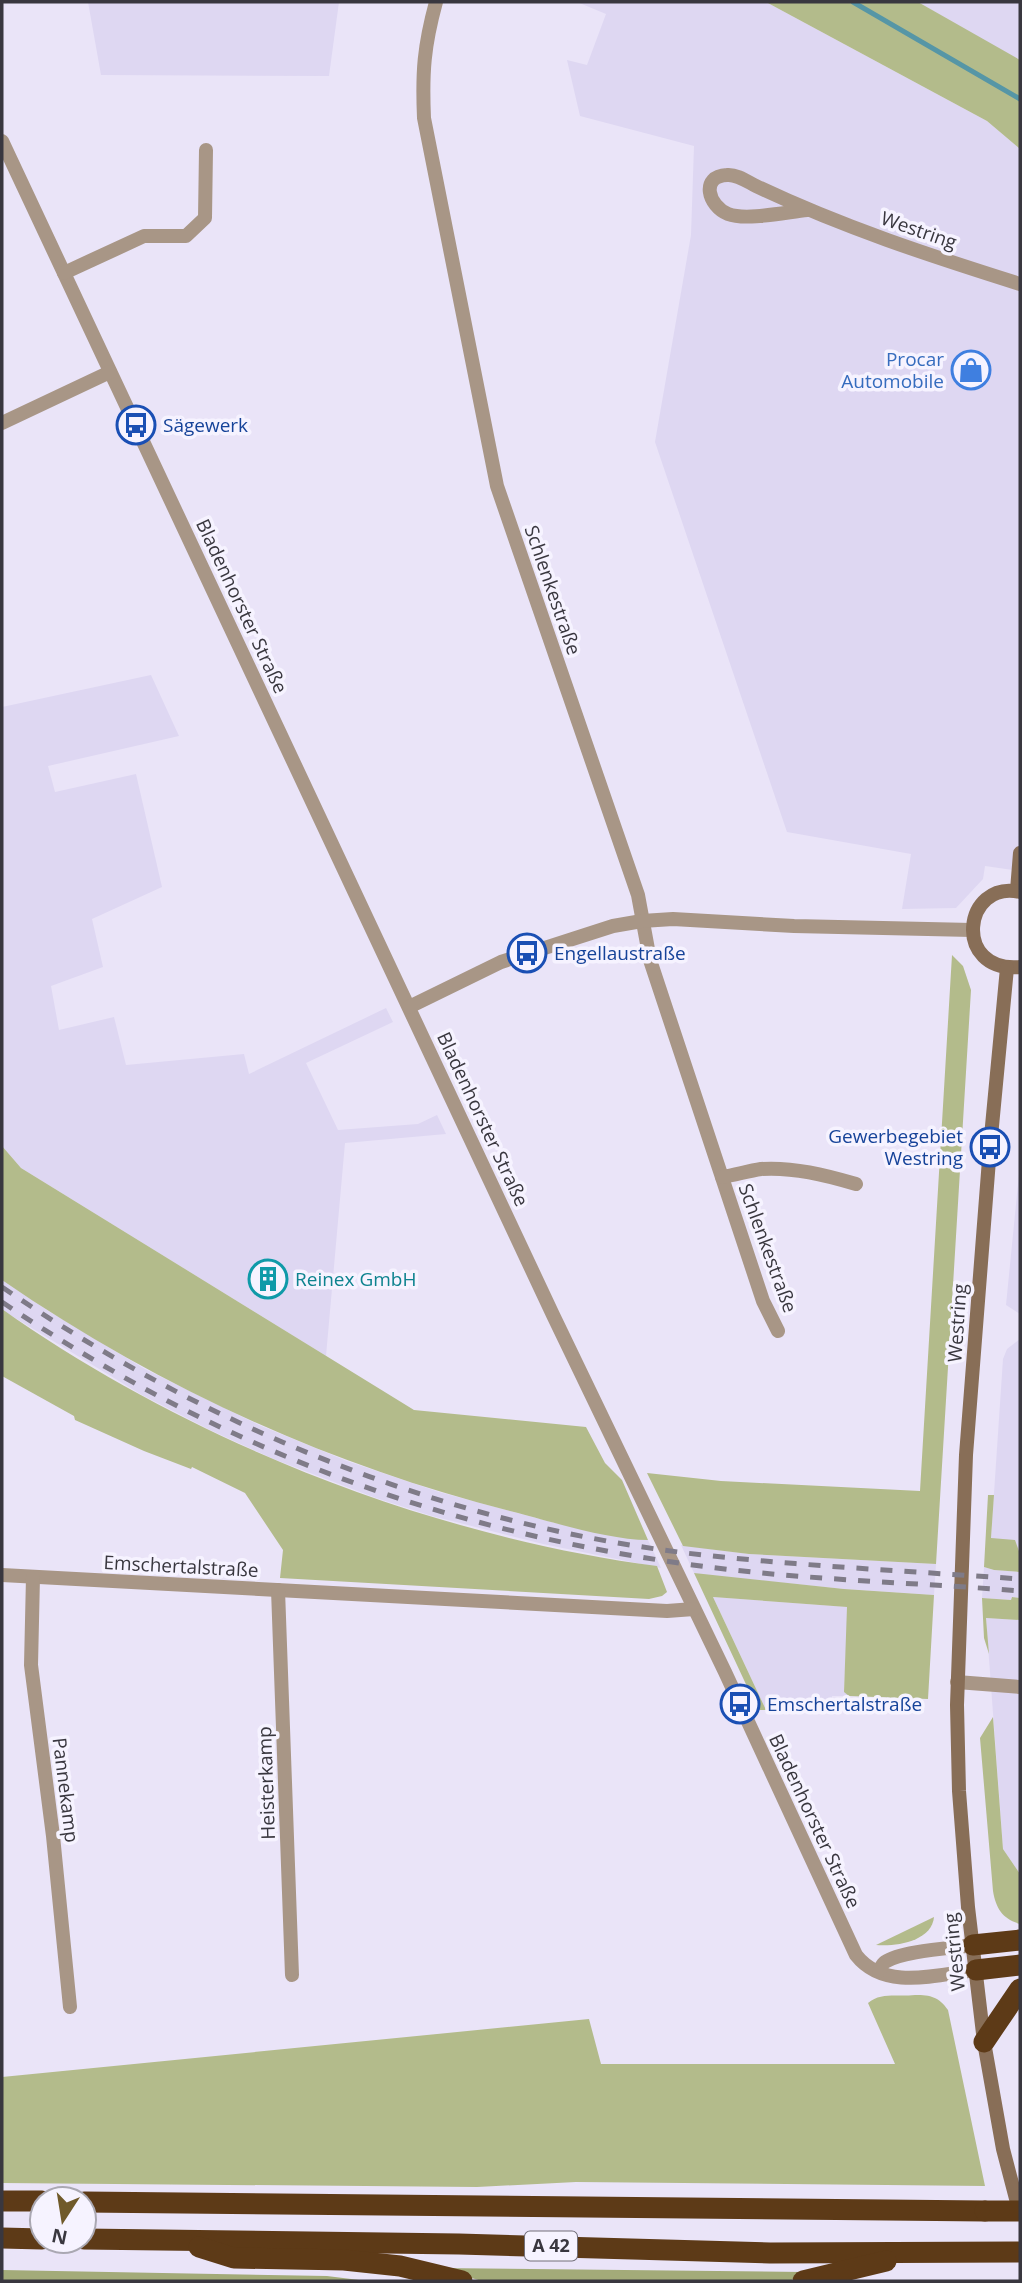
<svg xmlns="http://www.w3.org/2000/svg" width="1022" height="2283" font-family="'Open Sans',sans-serif">
<style>
.built{fill:#ded7f2}
.green{fill:#b3bb8b}
.forest{fill:#a3ab79}
.lines{fill:none;stroke-linecap:round;stroke-linejoin:round}
.stream{stroke:#5696a6;stroke-width:5}
.minor{stroke:#a89686;stroke-width:14}
.secondary{stroke:#886e57;stroke-width:14}
.motorway{stroke:#5d3a17;stroke-width:21}
.rail{stroke:#7f7b88;stroke-width:5;stroke-dasharray:12 12;stroke-linecap:butt}
.motorway-bridge{stroke:#5d3a17;stroke-width:21}
.labels{text-anchor:middle;stroke-width:7;stroke-linejoin:round;paint-order:stroke}
.shield{fill:#f6f3ff;stroke:#726f79;stroke-width:2}
.shield-label{font-size:18px;font-weight:bold;fill:#39373f}
.street-label{font-size:19px;fill:#39373f;stroke:#f6f3ff}
.shop-label{font-size:19px;fill:#366cbe;stroke:#f6f3ff;text-anchor:end}
.transit-label{font-size:19px;fill:#164399;stroke:#f6f3ff;text-anchor:start}
.culture-label{font-size:19px;fill:#0d838f;stroke:#f6f3ff;text-anchor:start}
</style>
<rect width="100%" height="100%" fill="#eae4f8"/>
<g class="built">
<polygon points="88,2 339,2 329,76 101,75"/>
<polygon points="577,2 766,2 987,121 1020,149 1020,871 985,866 983,879 956,908 902,909 911,854 787,832 655,442 691,235 694,146 580,116 567,60 587,65 606,14"/>
<polygon points="918,2 1020,2 1020,60 984,41"/>
<polygon points="151,675 179,736 48,766 55,792 136,774 162,887 92,919 103,967 51,986 59,1030 114,1017 126,1065 244,1054 249,1074 386,1008 393,1022 306,1063 338,1130 418,1124 437,1115 446,1134 345,1143 326,1356 21,1168 2,1146 2,707"/>
<polygon points="1020,1164 1020,1314 1006,1305"/>
<polygon points="2,1280 47,1310 145,1369 259,1425 347,1461 439,1492 555,1523 648,1540 661,1568 543,1544 432,1516 376,1498 276,1460 210,1430 142,1395 7,1313 2,1309"/>
<polygon points="1020,1339 1020,1554 991,1538 1003,1359 1007,1349"/>
<polygon points="681,1545 749,1554 936,1564 934,1595 844,1589 703,1575 694,1573"/>
<polygon points="984,1567 994,1570 1020,1572 1020,1598 1012,1597 1011,1600 982,1598"/>
<polygon points="713,1597 848,1607 844,1691 849,1696 832,1696 831,1712 766,1710"/>
<polygon points="986,1618 1020,1620 1020,1874 1003,1849"/>
</g>
<g class="green">
<polygon points="766,2 918,2 1020,60 1020,149 987,121"/>
<polygon points="952,955 963,966 971,990 936,1564 749,1554 683,1546 647,1473 721,1481 920,1491"/>
<path d="M2,1146L21,1168L414,1410L586,1427L605,1463L622,1480L648,1540C611,1540 555,1523 518,1513C333,1467 159,1388 2,1280Z"/>
<path d="M2,1309C189,1441 429,1536 657,1566L667,1592L662,1596L649,1599L280,1578L283,1550L245,1493L192,1467L191,1469L144,1451L75,1420L74,1416L2,1376Z"/>
<polygon points="988,1495 994,1495 991,1538 1015,1540 1020,1554 1020,1572 994,1570 984,1567"/>
<polygon points="694,1573 844,1589 934,1595 928,1699 849,1696 844,1692 847,1607 713,1597 766,1710 758,1710"/>
<polygon points="1012,1597 1020,1598 1020,1620 986,1618 989,1654 984,1638 982,1598 1011,1600"/>
<path d="M993,1717L1003,1849L1020,1874V1924C1003,1919 996,1909 993,1891L980,1738Z"/>
<path d="M934,1917C932,1941 896,1947 876,1945Z"/>
<path d="M915,1995C931,1995 939,1997 948,2010L985,2186L576,2182L477,2187L2,2183V2077L589,2019L601,2064H895L868,2003C881,1992 897,1997 915,1995Z"/>
</g>
<g class="forest">
<polygon points="436,2268 804,2272 790,2281 482,2281"/>
<polygon points="2,2270 327,2276 367,2281 2,2281"/>
</g>
<g class="lines">
<polyline class="stream" points="853,2 1020,99"/>
<g class="minor">
<path d="M436,2C424,46 422,72 424,118L497,486L638,895L650,960L763,1301L778,1331"/>
<path d="M2,141L553,1315L725,1672L856,1955C884,1991 936,1975 976,1970"/>
<path d="M807,210C787,212 746,221 728,214C708,206 700,176 727,175C737,174 748,182 756,186C842,227 931,256 1020,284"/>
<polyline points="64,273 144,236 186,236 205,218 206,150"/>
<polyline points="2,423 110,372"/>
<polyline points="409,1007 501,962 613,926 642,921 673,919 794,926 972,930"/>
<path d="M722,1177C735,1175 748,1171 761,1169C794,1167 825,1175 856,1184"/>
<polyline points="2,1575 667,1611 694,1609"/>
<polyline points="33,1577 31,1665 53,1836 70,2007"/>
<polyline points="278,1590 292,1975"/>
<polyline points="957,1682 1020,1687"/>
<path d="M879,1971C881,1968 882,1964 885,1962C901,1951 953,1948 973,1945"/>
</g>
<g class="secondary">
<polyline points="1017,890 1020,853"/>
<path d="M1020,892C963,879 952,973 1020,967"/>
<polyline points="1007,968 990,1147 966,1455 957,1705 959,1791 968,1907 984,2042 1003,2149 1020,2214"/>
</g>
<g class="motorway">
<polyline points="973,1945 1020,1940"/>
<polyline points="976,1970 1020,1965"/>
<polyline points="984,2042 1020,1989"/>
<polyline points="2,2201 42,2201"/>
<polyline points="84,2202 985,2211"/>
<polyline points="2,2238 42,2239"/>
<polyline points="84,2239 459,2244 770,2253 1020,2252"/>
<polyline points="199,2247 234,2258 344,2260 400,2266 462,2281"/>
<polyline points="803,2281 886,2261"/>
</g>
<g class="rail">
<path d="M2,1287C205,1426 440,1523 686,1553C797,1566 909,1571 1020,1579"/>
<path d="M2,1302C216,1446 431,1528 686,1564C797,1580 909,1582 1020,1591"/>
</g>
<polyline class="motorway-bridge" points="985,2211 1020,2211"/>
</g>
<defs>
<symbol id="shop-ring" viewBox="-11 -11 22 22"><circle r="9.5" fill="#f6f3ff" stroke="#3f7fe0" stroke-width="1.5"/><path d="M-5-2.5h2.3a2.7 3.5 0 0 1 5.4 0H5L5.5 6h-11ZM-1.5-2.5h3a1.5 2.3 0 0 0-3 0Z" fill="#3f7fe0"/></symbol>
<symbol id="bus-ring" viewBox="-11 -11 22 22"><circle r="9.5" fill="#f6f3ff" stroke="#1a4fb4" stroke-width="1.5"/><path d="M-5-6H5V4H4V6H2V4H-2V6H-4V4H-5ZM-3.5-4V0h7V-4ZM-3.5 1.2v1.5H-2V1.2ZM2 1.2v1.5H3.5V1.2Z" fill="#1a4fb4"/></symbol>
<symbol id="building-ring" viewBox="-11 -11 22 22"><circle r="9.5" fill="#f6f3ff" stroke="#0f9aa8" stroke-width="1.5"/><path d="M-4-6H4V6H1V3H-1V6H-4ZM-2.5-4.3h1.7v1.8h-1.7ZM.8-4.3h1.7v1.8H.8ZM-2.5-1h1.7V.8h-1.7ZM.8-1h1.7V.8H.8Z" fill="#0f9aa8"/></symbol>
</defs>
<g fill-rule="evenodd">
<use href="#shop-ring" x="949" y="348" width="44" height="44"/>
<use href="#bus-ring" x="114" y="403" width="44" height="44"/>
<use href="#bus-ring" x="505" y="931" width="44" height="44"/>
<use href="#bus-ring" x="968" y="1125" width="44" height="44"/>
<use href="#building-ring" x="246" y="1257" width="44" height="44"/>
<use href="#bus-ring" x="718" y="1682" width="44" height="44"/>
</g>
<g class="labels">
<rect class="shield" x="525" y="2231.5" width="52" height="29" rx="5"/>
<g class="shield-label">
<text x="551" y="2252">A 42</text>
</g>
<g class="street-label">
<text transform="translate(919 230) rotate(19)" y="7">Westring</text>
<text transform="translate(553 590) rotate(71)" y="7">Schlenkestraße</text>
<text transform="translate(242 606) rotate(65)" y="7">Bladenhorster Straße</text>
<text transform="translate(483 1119) rotate(65)" y="7">Bladenhorster Straße</text>
<text transform="translate(768 1248) rotate(70)" y="7">Schlenkestraße</text>
<text transform="translate(957 1323) rotate(-86)" y="7">Westring</text>
<text transform="translate(181 1566) rotate(3)" y="7">Emschertalstraße</text>
<text transform="translate(266 1783) rotate(-92)" y="7">Heisterkamp</text>
<text transform="translate(66 1790) rotate(83)" y="7">Pannekamp</text>
<text transform="translate(815 1821) rotate(65)" y="7">Bladenhorster Straße</text>
<text transform="translate(954 1952) rotate(-96)" y="7">Westring</text>
</g>
<g class="shop-label">
<text x="944" y="366">Procar<tspan x="944" dy="22">Automobile</tspan></text>
</g>
<g class="transit-label">
<text x="163" y="432">Sägewerk</text>
<text x="554" y="960">Engellaustraße</text>
<text x="963" y="1143" text-anchor="end">Gewerbegebiet<tspan x="963" dy="22">Westring</tspan></text>
<text x="767" y="1711">Emschertalstraße</text>
</g>
<g class="culture-label">
<text x="295" y="1286">Reinex GmbH</text>
</g>
</g>
<rect width="1022" height="2283" fill="none" stroke="#39373f" stroke-width="7"/>
<g transform="translate(63 2220) rotate(192)"><circle r="33" fill="#f6f3ff" stroke="#aaa8b2" stroke-width="2"/>
<path d="M0-5L12 26L0 18L-12 26Z" fill="#705a2a"/>
<text y="-10" font-size="19" font-weight="bold" text-anchor="middle" fill="#39373f">N</text>
</g>
</svg>
